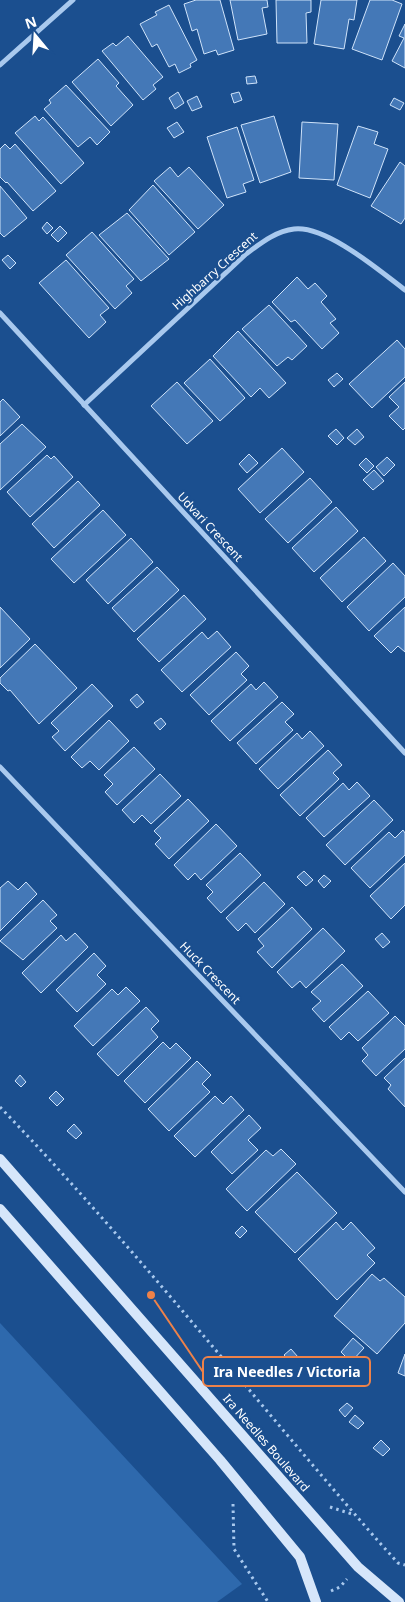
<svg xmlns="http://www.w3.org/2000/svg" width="405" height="1602" font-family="'Noto Sans',sans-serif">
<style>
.green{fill:#2e69ad}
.building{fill:#4478b7;stroke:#cfe3fa}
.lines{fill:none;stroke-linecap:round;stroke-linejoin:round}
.path{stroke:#a9c9ee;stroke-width:3;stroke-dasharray:2.5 4;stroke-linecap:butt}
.street{stroke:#a9c9ee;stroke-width:5}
.secondary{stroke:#d6e6fa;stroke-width:10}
.labels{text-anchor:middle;stroke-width:4.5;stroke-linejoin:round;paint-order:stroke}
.street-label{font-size:12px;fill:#fff;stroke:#1b4f8f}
.leader{fill:none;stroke:#ee8249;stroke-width:2}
.callout-dot{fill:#ee8249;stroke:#1b4f8f;stroke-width:2}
.callout{fill:#1b4f8f;stroke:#ee8249;stroke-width:2}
.callout-label{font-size:14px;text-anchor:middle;font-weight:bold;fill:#fff}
</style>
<rect width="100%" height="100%" fill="#1b4f8f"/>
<polygon class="green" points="0,1323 242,1584 217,1602 0,1602"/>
<g class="building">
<polygon points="196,0 220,0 234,50 218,55 216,50 204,54 197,29 192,31 184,4"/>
<polygon points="230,0 267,0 268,7 262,8 267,34 238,40"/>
<polygon points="276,0 311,0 311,12 306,13 307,43 277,43"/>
<polygon points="321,0 357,0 354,20 349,19 344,49 314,44"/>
<polygon points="370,0 392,0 402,4 382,60 352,49"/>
<polygon points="169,5 197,60 190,64 191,67 179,73 175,64 169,67 157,44 152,47 140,24 157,15 155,12"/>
<polygon points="405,24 405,68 392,61 404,38 399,36"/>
<polygon points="128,36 163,77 153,85 156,89 143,100 102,51 113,43 116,46"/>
<polygon points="98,59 119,83 116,86 133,105 111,126 72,82"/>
<polygon points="255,76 257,83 247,84 246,77"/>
<polygon points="66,85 110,132 97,145 90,137 78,147 44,109 51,103 49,100"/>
<polygon points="178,92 184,103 175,109 169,98"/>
<polygon points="239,92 242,100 234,103 231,94"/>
<polygon points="197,96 202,107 192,111 187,101"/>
<polygon points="394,98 404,103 400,110 390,105"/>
<polygon points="35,116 39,121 43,117 84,163 61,184 15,133"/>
<polygon points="274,116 291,172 260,183 241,125"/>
<polygon points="177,122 184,132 174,138 167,128"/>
<polygon points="302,122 338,124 334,180 299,178"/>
<polygon points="358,126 378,132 374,144 388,149 370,198 337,185"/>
<polygon points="237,127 254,180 243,184 246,192 227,198 207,137"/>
<polygon points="5,144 10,149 15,144 56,191 33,211 7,182 6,183 0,177 0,149"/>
<polygon points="400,162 405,166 405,218 401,224 371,206"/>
<polygon points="170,167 178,177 189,167 224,205 198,229 154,181"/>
<polygon points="153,185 195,232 169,255 129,210"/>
<polygon points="0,186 27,218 4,237 0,233"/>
<polygon points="127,213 169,259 141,281 99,235"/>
<polygon points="47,222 53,228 47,234 42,228"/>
<polygon points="60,226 67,233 58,242 51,235"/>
<polygon points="92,232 134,279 126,286 132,293 115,309 66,255"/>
<polygon points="8,255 16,263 10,269 2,260"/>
<polygon points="66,260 109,308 100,315 106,322 89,338 39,283"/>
<polygon points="297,277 308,289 315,283 327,296 321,302 336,319 330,323 339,333 322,349 295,320 291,322 272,302"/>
<polygon points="269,305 307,346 292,360 288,357 277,366 242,329"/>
<polygon points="238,331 286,383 269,398 260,388 251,397 213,356"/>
<polygon points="397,340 405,349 405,377 372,408 349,384"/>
<polygon points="210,359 245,398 220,421 184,383"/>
<polygon points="337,373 343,379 334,387 328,380"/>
<polygon points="177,382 213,421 187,444 151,406"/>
<polygon points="405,382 405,428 403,430 389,416 399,407 389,397"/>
<polygon points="3,399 20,417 0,436 0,402"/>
<polygon points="22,424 46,447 0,490 0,444"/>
<polygon points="336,429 344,438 337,445 328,436"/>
<polygon points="357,429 364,437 355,445 347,438"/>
<polygon points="282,448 304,472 260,513 238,489"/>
<polygon points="249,454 258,463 247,473 239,464"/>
<polygon points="47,455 51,459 54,456 73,477 30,517 7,492"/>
<polygon points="387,457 395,465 384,476 376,467"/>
<polygon points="366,458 374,466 367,473 359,465"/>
<polygon points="374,470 384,481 373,490 363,480"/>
<polygon points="310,478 332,502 288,543 265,519"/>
<polygon points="78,481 100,505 54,548 32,524"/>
<polygon points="336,507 358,531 314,572 292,548"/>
<polygon points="103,510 126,535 74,583 51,559"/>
<polygon points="364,537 386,561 342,602 320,578"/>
<polygon points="131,538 153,562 108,604 86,580"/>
<polygon points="393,563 405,576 405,597 369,631 347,607"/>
<polygon points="157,567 179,590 134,632 112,608"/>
<polygon points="184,595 206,619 159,662 137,639"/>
<polygon points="0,607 30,639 0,668"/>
<polygon points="405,607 405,652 398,646 391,653 374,636"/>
<polygon points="217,631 231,647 182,692 161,670 202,632 208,639"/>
<polygon points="35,644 77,688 39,724 10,690 8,691 0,683 0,678"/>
<polygon points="236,652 249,666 241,674 247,680 209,715 190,695"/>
<polygon points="264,682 278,697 230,741 211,721 251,684 256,690"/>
<polygon points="92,684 113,706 65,751 52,737 59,731 51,723"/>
<polygon points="137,694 144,702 137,708 130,700"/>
<polygon points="282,702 294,714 285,722 293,730 256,764 237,743"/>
<polygon points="161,718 166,724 160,730 154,723"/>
<polygon points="109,720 129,741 99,770 90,761 82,768 71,757"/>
<polygon points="310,731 324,746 278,789 259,769 297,733 302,739"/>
<polygon points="134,747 155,769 117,805 105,792 113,784 104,775"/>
<polygon points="328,750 342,765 333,773 339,779 300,816 280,795"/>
<polygon points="160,774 181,796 151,824 142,815 134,823 122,810"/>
<polygon points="357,782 370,796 324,837 306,818 343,783 349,790"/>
<polygon points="188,799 209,821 169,859 155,844 161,838 154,831"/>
<polygon points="374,800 393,820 345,865 326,845"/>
<polygon points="216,824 237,846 201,880 195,873 188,880 174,865"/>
<polygon points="403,830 405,833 405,855 370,888 351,868 389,832 395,838"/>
<polygon points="240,853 261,875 221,913 207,898 213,892 206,885"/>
<polygon points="405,863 405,905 391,919 370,896"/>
<polygon points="304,871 313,880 306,886 297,877"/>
<polygon points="324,875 331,881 324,888 318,881"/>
<polygon points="8,881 18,890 26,882 37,894 0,931 0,888"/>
<polygon points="264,882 285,904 255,933 246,923 238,931 226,918"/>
<polygon points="43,900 57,915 50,921 57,928 23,960 0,941"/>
<polygon points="292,907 312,929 272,968 257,952 264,946 258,939"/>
<polygon points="323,928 345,951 306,988 300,981 292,988 277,972"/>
<polygon points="75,933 88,947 41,993 22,973 61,935 66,941"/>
<polygon points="382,933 390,942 383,948 375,939"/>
<polygon points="94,953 106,966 97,975 106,984 77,1012 56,990"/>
<polygon points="342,964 363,986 324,1022 312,1009 321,1001 311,992"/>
<polygon points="126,987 140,1001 93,1046 74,1026 112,989 118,995"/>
<polygon points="368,991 389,1013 358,1041 349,1032 341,1040 329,1027"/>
<polygon points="146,1007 159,1021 151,1029 158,1037 118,1076 97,1054"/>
<polygon points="395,1016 405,1026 405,1049 376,1076 362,1061 368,1055 362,1048"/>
<polygon points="163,1042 170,1049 176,1043 191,1058 145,1103 124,1081"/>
<polygon points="405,1058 405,1107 388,1089 391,1085 384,1078"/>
<polygon points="197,1061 211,1075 202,1084 210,1092 169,1131 148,1109"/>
<polygon points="20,1075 26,1082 21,1087 15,1081"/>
<polygon points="56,1091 64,1099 57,1106 49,1098"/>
<polygon points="215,1096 223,1104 231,1096 244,1110 195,1157 174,1136"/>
<polygon points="249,1115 261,1128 248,1140 258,1150 232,1174 211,1152"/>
<polygon points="74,1124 82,1133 76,1139 67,1131"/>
<polygon points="281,1149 296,1164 247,1211 226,1189 266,1150 273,1156"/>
<polygon points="297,1172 337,1213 295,1253 255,1212"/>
<polygon points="336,1222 343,1230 351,1222 375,1248 367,1255 375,1263 337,1300 298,1259"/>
<polygon points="242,1226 247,1231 240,1238 235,1233"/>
<polygon points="372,1274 380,1281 384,1278 405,1297 405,1323 377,1354 334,1316"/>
<polygon points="353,1338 364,1348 351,1362 341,1352"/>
<polygon points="291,1349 298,1357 292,1363 284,1355"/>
<polygon points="405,1354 405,1376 398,1373"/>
<polygon points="347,1403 353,1408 345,1417 339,1410"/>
<polygon points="355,1415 364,1423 358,1429 349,1422"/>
<polygon points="381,1440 390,1449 383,1456 373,1448"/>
</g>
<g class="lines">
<g class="path">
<path d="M0,1107C134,1246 252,1397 379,1542L398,1563L405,1565"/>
<polyline points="233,1504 234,1549 268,1602"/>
<polyline points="330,1507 355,1515"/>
<polyline points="331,1591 340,1587 347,1579"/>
</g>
<g class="street">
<polyline points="0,65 73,0"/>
<polyline points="0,313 405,753"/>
<path d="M84,405L246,254C261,243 276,231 294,229C326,225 380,271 405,290"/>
<polyline points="0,767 405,1192"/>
</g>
<g class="secondary">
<polyline points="0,1159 358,1567 399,1602"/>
<polyline points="0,1209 220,1460 300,1557 316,1602"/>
</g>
</g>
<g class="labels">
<g class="street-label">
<text transform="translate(215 271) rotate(-42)" y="4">Highbarry Crescent</text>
<text transform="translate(210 527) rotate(47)" y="4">Udvari Crescent</text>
<text transform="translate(210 973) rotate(46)" y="4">Huck Crescent</text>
<text transform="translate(266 1443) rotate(49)" y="4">Ira Needles Boulevard</text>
</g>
</g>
<path class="leader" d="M151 1295L203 1372"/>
<circle class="callout-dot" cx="151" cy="1295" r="5"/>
<rect class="callout" x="203" y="1357" width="167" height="29" rx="5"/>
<g class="callout-label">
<text x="287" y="1377">Ira Needles / Victoria</text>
</g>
<g transform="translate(35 35) rotate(342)" stroke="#1b4f8f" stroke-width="4" paint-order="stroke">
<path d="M0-4L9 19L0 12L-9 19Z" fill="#ffffff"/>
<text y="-8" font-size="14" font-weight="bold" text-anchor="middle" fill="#ffffff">N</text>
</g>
</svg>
